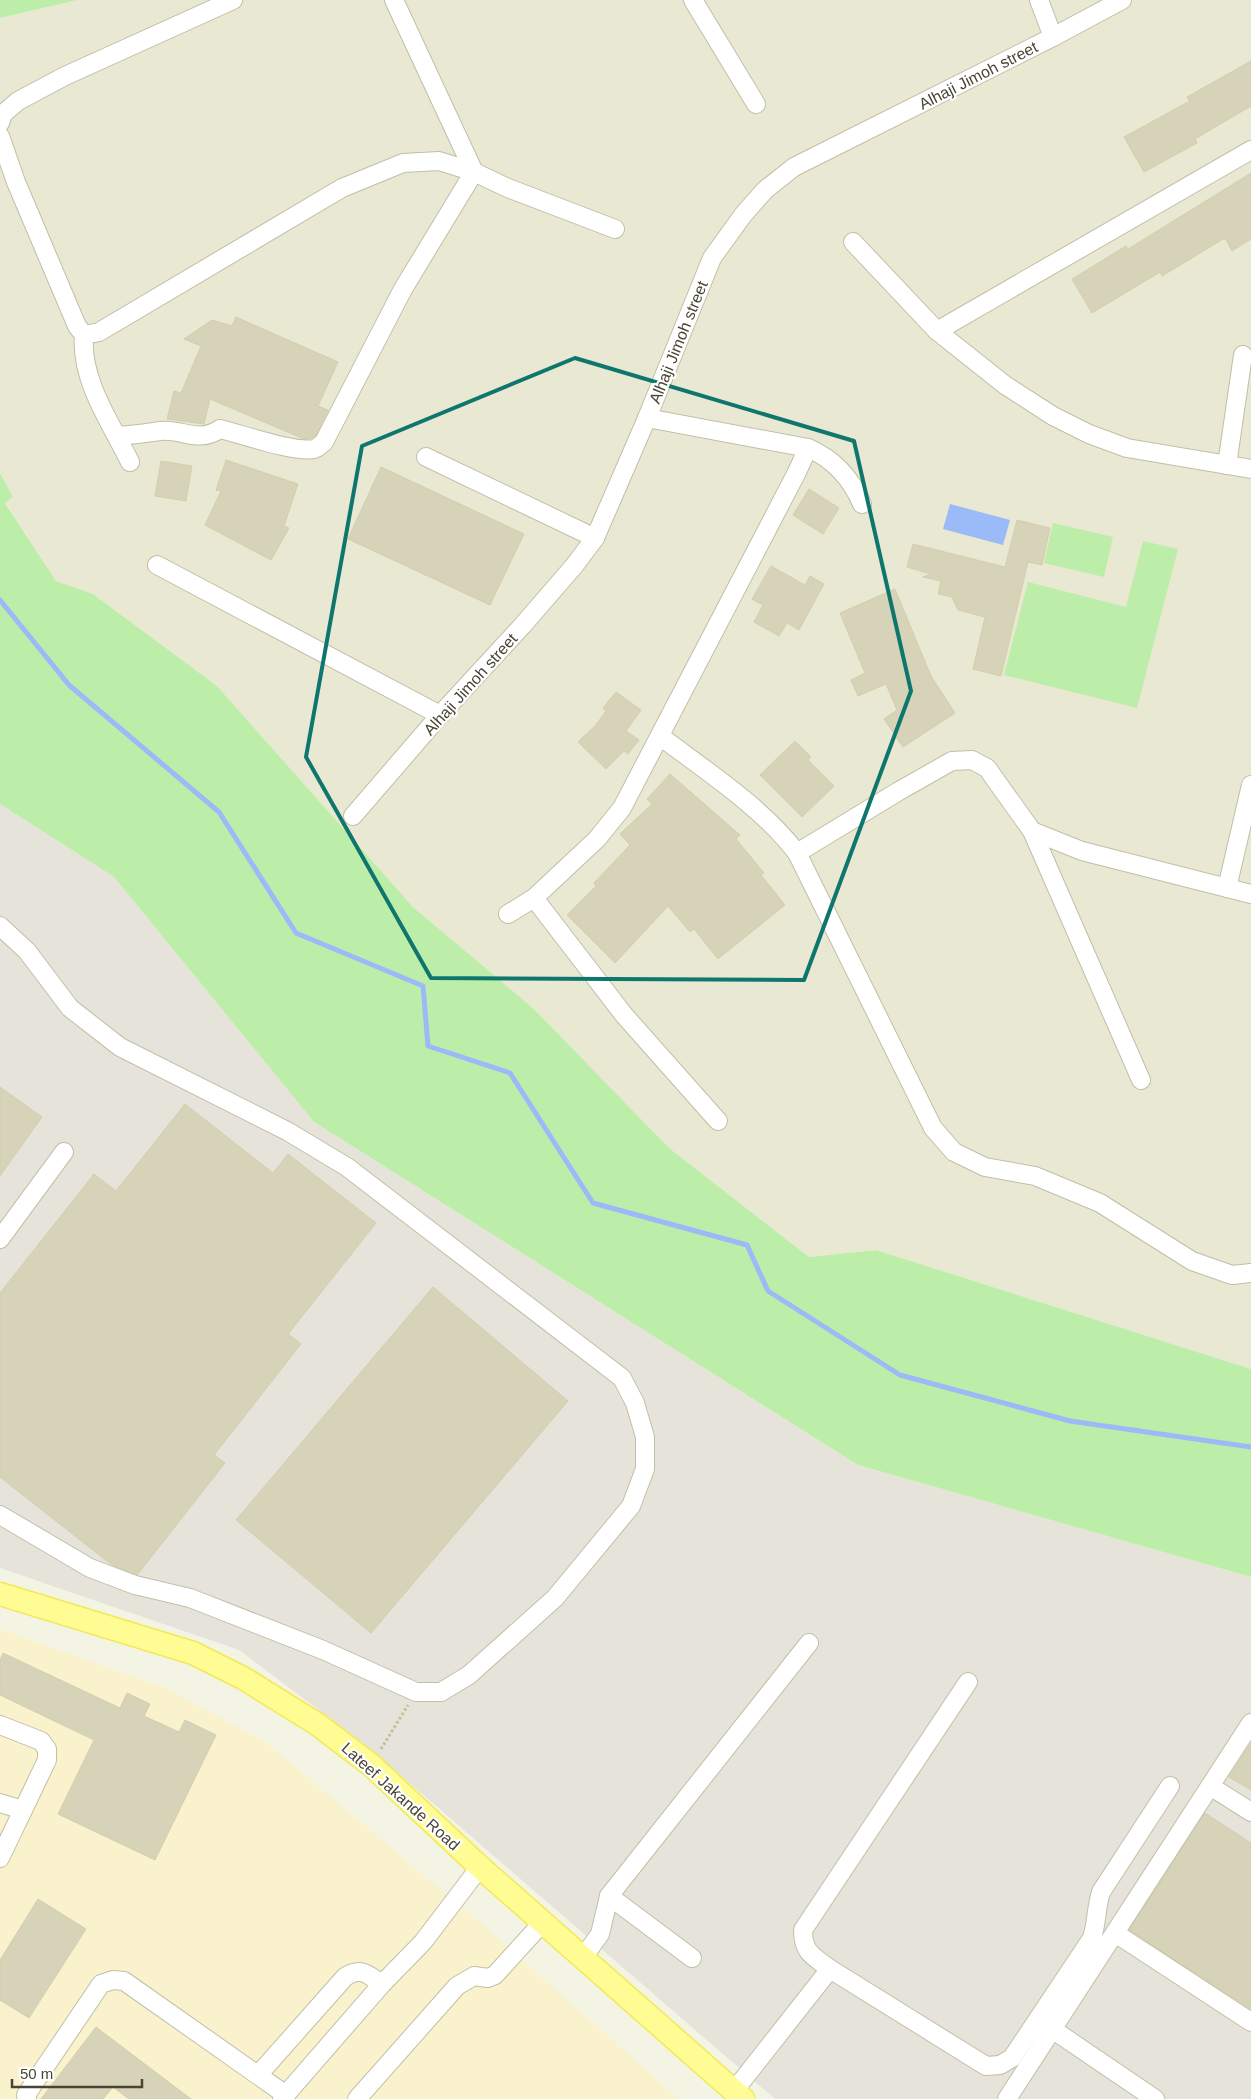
<svg xmlns="http://www.w3.org/2000/svg" width="1251" height="2099" font-family="Arial,sans-serif">
<style>
.residential{fill:#e9e8d2}
.commercial{fill:#f9f2cd}
.industrial{fill:#e6e4da}
.green{fill:#bdeea9}
.water{fill:#9abaf8}
.lines{fill:none;stroke-linecap:round;stroke-linejoin:round}
.stream{stroke:#9abaf8;stroke-width:5}
.building{fill:#d7d3b9;stroke:#d3ceab}
.minor-casing{stroke:#c1bfa6;stroke-width:20}
.major-casing{stroke:#f1ea56;stroke-width:25}
.path{stroke:#c4c096;stroke-width:3;stroke-dasharray:2.5 2.5;stroke-linecap:butt}
.minor{stroke:#fff;stroke-width:18}
.major{stroke:#fffc93;stroke-width:22}
.marked{fill:none;stroke:#0f766e;stroke-width:4;stroke-linejoin:round}
.labels{text-anchor:middle;stroke-width:4.5;stroke-linejoin:round;paint-order:stroke}
.street-label{font-size:16px;fill:#484534;stroke:#fff}
</style>
<rect width="100%" height="100%" fill="#f4f4e5"/>
<polygon class="residential" points="77,0 1251,0 1251,1369 876,1250 809,1257 669,1148 534,1009 413,907 217,686 93,594 56,581 5,502 13,497 0,473 0,18"/>
<polygon class="commercial" points="0,1629 168,1689 267,1743 484,1926 679,2099 0,2099"/>
<polygon class="industrial" points="0,804 114,877 314,1122 858,1465 1251,1577 1251,2099 775,2099 369,1748 239,1650 0,1568"/>
<g class="green">
<polygon points="0,0 77,0 0,18"/>
<polygon points="0,473 13,497 5,503 56,581 93,594 217,686 413,907 534,1009 669,1148 809,1257 876,1250 1251,1369 1251,1577 858,1465 314,1122 114,877 0,804"/>
<polygon points="1053,523 1113,537 1104,577 1044,563"/>
<polygon points="1143,541 1178,549 1137,708 1004,675 1028,582 1126,607"/>
</g>
<polygon class="water" points="950,504 1010,520 1003,545 943,529"/>
<g class="lines">
<polyline class="stream" points="0,600 69,685 219,812 296,933 423,986 428,1046 510,1073 593,1203 747,1245 768,1291 900,1375 1070,1421 1251,1447"/>
</g>
<g class="building">
<polygon points="1251,61 1251,106 1195,139 1197,143 1144,172 1124,137 1190,101 1187,97"/>
<polygon points="1251,173 1251,239 1232,251 1225,238 1162,276 1160,272 1092,313 1072,279 1126,246 1128,249"/>
<polygon points="236,317 338,362 318,406 328,410 316,435 312,438 304,439 210,399 204,424 167,419 174,391 181,393 201,346 184,339 212,320 232,326"/>
<polygon points="226,460 298,484 284,526 289,528 271,560 205,525 221,491 216,490"/>
<polygon points="161,461 192,466 186,501 155,496"/>
<polygon points="381,467 524,534 490,605 348,539"/>
<polygon points="809,489 839,508 823,534 793,515"/>
<polygon points="1017,520 1050,528 1042,565 1028,562 1001,676 973,669 985,617 958,610 952,597 938,594 941,581 923,577 931,574 907,567 913,544 1005,567"/>
<polygon points="771,566 805,585 810,576 824,584 799,630 787,623 779,636 754,622 763,605 752,599"/>
<polygon points="895,589 931,676 955,713 903,747 884,719 897,710 886,684 858,696 851,680 865,673 840,613"/>
<polygon points="616,692 641,710 626,731 639,740 628,754 624,751 606,769 578,742 595,726 606,711 603,708"/>
<polygon points="795,741 811,757 808,760 834,786 802,817 760,775"/>
<polygon points="670,774 740,835 736,839 764,873 761,875 785,905 718,959 694,929 690,932 668,906 615,963 567,915 596,886 594,883 630,845 620,834 652,804 647,799"/>
<polygon points="0,1087 42,1117 0,1176"/>
<polygon points="185,1104 273,1173 288,1154 376,1223 288,1334 301,1344 214,1455 225,1463 137,1575 112,1565 0,1477 0,1293 94,1174 116,1191"/>
<polygon points="433,1287 568,1401 371,1633 236,1520"/>
<polygon points="3,1653 120,1708 127,1693 150,1704 144,1716 179,1732 185,1720 216,1735 155,1860 58,1814 94,1740 0,1695 0,1660"/>
<polygon points="1251,1743 1251,1790 1229,1777"/>
<polygon points="1205,1813 1251,1843 1251,2009 1129,1930"/>
<polygon points="38,1899 86,1929 29,2018 0,2000 0,1960"/>
<polygon points="96,2027 191,2099 129,2099 113,2087 103,2099 41,2099"/>
</g>
<g class="lines">
<defs>
<g id="minor">
<polyline points="394,0 474,172"/>
<polyline points="693,0 756,104"/>
<polyline points="1039,0 1053,37"/>
<polyline points="0,123 3,114 18,101 65,76 233,0"/>
<path d="M0,136L16,182L77,326L84,335C80,380 111,423 130,462"/>
<polyline points="853,242 937,331 1005,385 1053,416 1089,434 1127,448 1251,469"/>
<polyline points="937,331 1251,150"/>
<polyline points="84,335 99,332 342,188 403,163 439,161 474,172 508,188 615,229"/>
<path d="M647,418L808,448C834,459 851,478 862,504"/>
<path d="M117,436C132,435 145,433 160,431C182,428 197,444 220,429C241,434 294,453 314,449C318,448 320,445 324,442L403,289L474,172"/>
<polyline points="426,457 595,538"/>
<polyline points="1227,465 1243,355"/>
<polyline points="157,565 440,715"/>
<path d="M660,736C706,771 762,807 797,853L933,1128L954,1152L985,1167L1035,1176L1100,1203L1192,1261L1232,1275L1251,1273"/>
<polyline points="353,816 440,715 522,626 574,566 595,538 647,418 712,258 743,215 765,190 794,167 1053,37 1122,0"/>
<polyline points="1032,831 1141,1080"/>
<polyline points="797,853 899,791 952,761 972,760 987,768 1032,831 1082,851 1251,894"/>
<polyline points="1227,888 1251,785"/>
<polyline points="534,898 624,1015 718,1121"/>
<polyline points="508,914 534,898 597,839 622,808 796,474 808,448"/>
<polyline points="0,926 27,951 70,1008 120,1047 287,1131 347,1167 622,1378 635,1403 645,1437 645,1469 631,1506 555,1598 469,1675 441,1692 416,1692 323,1650 190,1598 135,1585 90,1568 0,1515"/>
<polyline points="0,1239 64,1152"/>
<path d="M968,1682L803,1930C803,1953 813,1956 830,1969L986,2066L1000,2065L1012,2058L1092,1938C1097,1923 1096,1907 1101,1892L1170,1786"/>
<polyline points="0,1725 41,1741 47,1749 47,1760 0,1858"/>
<polyline points="1210,1786 1251,1812"/>
<polyline points="0,1803 23,1810"/>
<polyline points="609,1896 692,1958"/>
<polyline points="1115,1933 1251,2022"/>
<polyline points="582,1959 600,1934 609,1896 809,1643"/>
<polyline points="1052,2029 1155,2099"/>
<path d="M259,2074L345,1977C361,1966 368,1975 382,1984"/>
<polyline points="734,2091 830,1969"/>
<polyline points="27,2099 26,2095 101,1984 113,1980 124,1981 286,2095"/>
<polyline points="282,2099 382,1984 423,1942 480,1867"/>
<polyline points="357,2099 457,1986 474,1976 488,1978 495,1975 543,1922"/>
<polyline points="1007,2099 1251,1723"/>
</g>
<polyline id="major" points="0,1594 193,1653 243,1678 317,1724 371,1765 480,1867 743,2099"/>
</defs>
<use href="#minor" class="minor-casing"/>
<use href="#major" class="major-casing"/>
<polyline class="path" points="381,1749 408,1705"/>
<use href="#minor" class="minor"/>
<use href="#major" class="major"/>
</g>
<path class="marked" d="M575,358L854,441L911,691L804,980L431,978L306,757L362,446Z"/>
<g class="labels">
<g class="street-label">
<text transform="translate(978 75) rotate(-27)" y="6">Alhaji Jimoh street</text>
<text transform="translate(678 342) rotate(-68)" y="6">Alhaji Jimoh street</text>
<text transform="translate(470 684) rotate(-48)" y="6">Alhaji Jimoh street</text>
<text transform="translate(401 1796) rotate(42)" y="6">Lateef Jakande Road</text>
</g>
</g>
<path d="M12 2079v8h130v-8" fill="none" stroke="#484534" stroke-width="2.5"/>
<text x="20" y="2079" font-size="15" fill="#484534" stroke="#ffffff" stroke-width="4" paint-order="stroke">50 m</text>
</svg>
